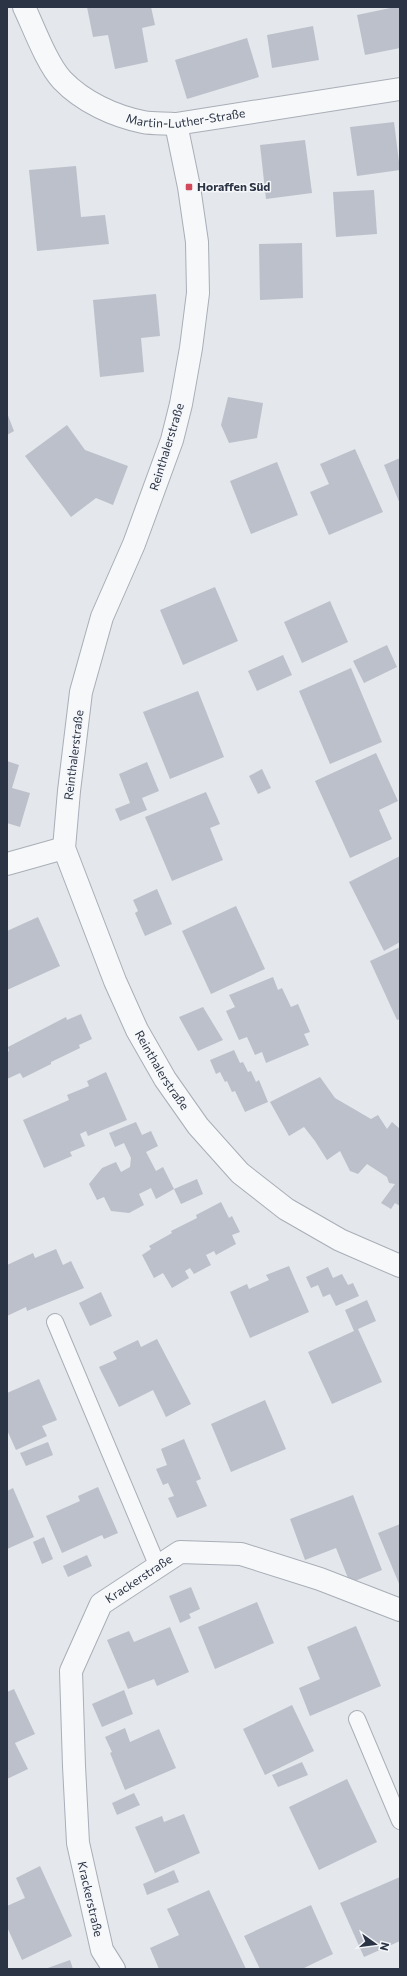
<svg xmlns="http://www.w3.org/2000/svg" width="407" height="1976" font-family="Commissioner,sans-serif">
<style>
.building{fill:#bbc0ca}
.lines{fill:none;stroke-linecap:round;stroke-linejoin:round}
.service-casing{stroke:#a9aeb7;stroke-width:18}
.minor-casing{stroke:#a9aeb7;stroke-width:24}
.service{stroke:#f7f8fa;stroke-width:16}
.minor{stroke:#f7f8fa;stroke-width:22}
.poi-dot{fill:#d1495b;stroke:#f4f6f9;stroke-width:1.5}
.labels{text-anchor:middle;stroke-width:3;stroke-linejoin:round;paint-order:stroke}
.street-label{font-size:12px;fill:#2b3445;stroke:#f4f6f9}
.poi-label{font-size:12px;font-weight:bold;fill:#2b3445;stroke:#f4f6f9;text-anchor:start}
</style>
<rect width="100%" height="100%" fill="#e4e7ec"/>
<g class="building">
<polygon points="87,7 151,7 155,25 142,28 148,62 115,69 108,35 93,37"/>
<polygon points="395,7 400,7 400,48 365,55 357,15"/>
<polygon points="313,26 319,60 272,68 267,35"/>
<polygon points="247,38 259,77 187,99 175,60"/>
<polygon points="394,122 400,170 357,176 350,127"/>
<polygon points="305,140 312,193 266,199 260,145"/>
<polygon points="76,166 81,217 105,215 109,244 37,251 29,170"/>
<polygon points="374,190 377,234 336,237 333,192"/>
<polygon points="302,243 303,298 260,300 259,244"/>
<polygon points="156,294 160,336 141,338 144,372 100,377 93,300"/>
<polygon points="228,397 263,403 257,438 229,443 221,425"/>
<polygon points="7,413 14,431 7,435"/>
<polygon points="67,425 85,450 128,466 113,505 96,498 71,517 25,456"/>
<polygon points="355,449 383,512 329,535 310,492 329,484 320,464"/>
<polygon points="400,458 400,504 384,465"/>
<polygon points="277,462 298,515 251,534 230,481"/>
<polygon points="215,587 238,641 183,665 160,610"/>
<polygon points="330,601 348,642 302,663 284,622"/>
<polygon points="387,645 397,667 364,683 353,661"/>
<polygon points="283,655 292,675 257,691 248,671"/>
<polygon points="351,668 382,742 330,764 299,691"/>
<polygon points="198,691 224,757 170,779 143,712"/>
<polygon points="376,753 398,801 379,810 392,839 350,858 315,781"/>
<polygon points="7,761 19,765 12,788 30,793 20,827 7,823"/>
<polygon points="147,762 159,791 142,798 147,810 120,821 115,809 130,803 119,774"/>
<polygon points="262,769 271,788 258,794 249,776"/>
<polygon points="206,792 220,824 210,828 223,860 172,881 145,817"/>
<polygon points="400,856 400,942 384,951 349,882"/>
<polygon points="157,889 172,924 145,936 135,913 138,911 133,900"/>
<polygon points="236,906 265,969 211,994 182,931"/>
<polygon points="38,917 60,966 7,990 7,931"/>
<polygon points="400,947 400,1019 397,1020 370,961"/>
<polygon points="273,977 278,990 282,988 291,1007 298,1004 310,1032 304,1034 309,1045 266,1063 262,1052 255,1055 247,1037 239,1040 226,1011 235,1007 229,995"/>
<polygon points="203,1007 223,1040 198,1051 179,1017"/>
<polygon points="81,1014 92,1039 79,1045 80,1048 51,1062 51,1064 23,1078 20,1073 7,1079 7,1052 9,1051 8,1047 66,1017 67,1020"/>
<polygon points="234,1050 240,1063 243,1062 248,1072 251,1071 256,1082 259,1080 268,1102 245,1112 235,1091 232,1092 227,1081 225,1082 220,1072 216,1074 210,1060"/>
<polygon points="106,1072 127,1120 88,1136 86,1131 80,1134 85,1146 70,1152 72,1156 44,1168 23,1120 69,1100 67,1095 89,1086 87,1081"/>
<polygon points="320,1077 335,1098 371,1119 378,1115 387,1129 392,1122 400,1129 400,1206 395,1203 391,1209 381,1203 395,1184 389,1183 387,1177 367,1164 358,1174 350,1171 340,1151 327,1160 315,1141 304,1127 289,1136 270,1102"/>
<polygon points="136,1122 142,1135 151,1131 158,1146 146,1152 156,1171 163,1167 174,1189 156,1199 151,1188 139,1194 144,1205 129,1213 111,1211 104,1197 97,1200 89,1184 102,1168 116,1162 121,1172 130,1167 131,1158 124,1143 115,1147 109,1133"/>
<polygon points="197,1179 203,1194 181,1204 174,1189"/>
<polygon points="221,1202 229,1218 232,1216 240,1232 232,1235 236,1244 216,1255 214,1251 206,1255 211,1265 194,1274 190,1268 185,1271 189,1278 172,1288 163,1273 154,1278 142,1255 151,1249 149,1246 172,1233 171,1231 197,1218 196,1215"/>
<polygon points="56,1249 63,1265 71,1261 84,1288 27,1311 26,1307 7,1316 7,1265 33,1253 35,1258"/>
<polygon points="289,1266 309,1312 250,1338 230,1292 247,1284 249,1289 269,1280 266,1275"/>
<polygon points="328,1267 333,1278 342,1274 348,1285 353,1283 359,1296 336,1306 330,1294 323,1297 318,1285 311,1288 306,1277"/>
<polygon points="101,1292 112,1316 90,1326 79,1303"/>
<polygon points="367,1300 376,1321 358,1329 382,1382 332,1404 308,1352 354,1331 345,1310"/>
<polygon points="157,1339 191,1404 166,1417 153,1390 119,1407 99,1367 117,1359 113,1352 138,1340 141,1347"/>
<polygon points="39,1379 57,1420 42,1426 47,1436 16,1450 7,1430 7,1393"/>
<polygon points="265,1400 286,1449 231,1472 211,1424"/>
<polygon points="184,1439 201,1479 196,1481 207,1506 177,1518 168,1498 174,1496 168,1483 163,1485 156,1469 167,1465 161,1449"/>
<polygon points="48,1442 53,1455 26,1466 20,1453"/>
<polygon points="98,1487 118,1533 104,1539 102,1535 62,1553 46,1516 80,1501 78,1496"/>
<polygon points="13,1488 34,1537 7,1549 7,1491"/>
<polygon points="353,1495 382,1570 350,1583 336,1548 305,1560 290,1519"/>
<polygon points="400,1524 400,1586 378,1533"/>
<polygon points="44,1537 53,1559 42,1564 33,1542"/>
<polygon points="87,1555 92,1566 68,1577 63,1566"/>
<polygon points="191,1587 200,1609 189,1614 191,1618 180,1623 169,1596"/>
<polygon points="257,1602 274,1643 215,1669 198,1627"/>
<polygon points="356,1626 381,1686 310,1716 299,1688 320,1679 307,1647"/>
<polygon points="170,1627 189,1672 157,1686 154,1679 128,1689 107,1640 129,1631 134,1642"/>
<polygon points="14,1689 35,1734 15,1743 28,1769 7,1779 7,1692"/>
<polygon points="124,1690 133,1714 102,1727 92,1704"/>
<polygon points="292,1705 314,1751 265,1775 243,1729"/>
<polygon points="125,1728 130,1742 159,1729 176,1768 125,1790 110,1753 112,1752 105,1737"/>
<polygon points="302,1762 308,1775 278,1787 272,1775"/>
<polygon points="347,1779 377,1842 319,1870 289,1807"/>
<polygon points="134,1793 140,1805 117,1815 112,1803"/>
<polygon points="184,1814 200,1853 155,1873 135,1827 162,1816 164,1822"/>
<polygon points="40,1866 72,1936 22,1960 7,1927 7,1906 25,1898 16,1878"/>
<polygon points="174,1870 179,1882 147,1895 143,1884"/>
<polygon points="400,1877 400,1941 364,1957 340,1903"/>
<polygon points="209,1890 246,1969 159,1969 150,1948 179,1935 167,1909"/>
<polygon points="311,1905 333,1954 302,1969 260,1969 244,1936"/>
<polygon points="70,1960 73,1969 45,1969"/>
</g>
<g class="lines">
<defs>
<g id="service">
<polyline points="55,1322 158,1567"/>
<polyline points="357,1719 400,1821"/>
</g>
<g id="minor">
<path id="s1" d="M24,7C34,28 47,64 62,80C83,102 114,116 143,122C153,124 165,123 176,124L400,89"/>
<path id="s2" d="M176,124L189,187L197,242L198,293L191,348L181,404L172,440L134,544L102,617L81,692L69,791L64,848L115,981L137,1030L165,1079L198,1126L240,1173L286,1209L340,1240L400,1266"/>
<polyline points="7,864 64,848"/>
<path id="s3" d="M114,1969L102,1950L78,1843L74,1766L71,1671L101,1604L180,1552L241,1554L320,1579L400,1610"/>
</g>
</defs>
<use href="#service" class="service-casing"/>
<use href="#minor" class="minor-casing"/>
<use href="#service" class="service"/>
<use href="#minor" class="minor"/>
</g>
<rect class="poi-dot" x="185" y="183" width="8" height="8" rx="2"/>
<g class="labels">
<g class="street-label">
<text dy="4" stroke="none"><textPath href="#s1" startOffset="218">Martin-Luther-Straße</textPath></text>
<text transform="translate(167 447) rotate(-73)" y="4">Reinthalerstraße</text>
<text transform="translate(74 755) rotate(-83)" y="4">Reinthalerstraße</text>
<text dy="4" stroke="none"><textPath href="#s2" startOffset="989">Reinthalerstraße</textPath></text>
<text dy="4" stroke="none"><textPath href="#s3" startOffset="423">Krackerstraße</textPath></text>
<text transform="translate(90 1899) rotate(77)" y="4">Krackerstraße</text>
</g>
<g class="poi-label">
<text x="197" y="191">Horaffen Süd</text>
</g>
</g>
<rect width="407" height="1976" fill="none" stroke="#2b3445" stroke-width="16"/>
<g transform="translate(375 1944) rotate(104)" stroke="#f4f6f9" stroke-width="3" paint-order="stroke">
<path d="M0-3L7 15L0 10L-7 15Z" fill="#2b3445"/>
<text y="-6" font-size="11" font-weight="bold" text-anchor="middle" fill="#2b3445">N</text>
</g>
</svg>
